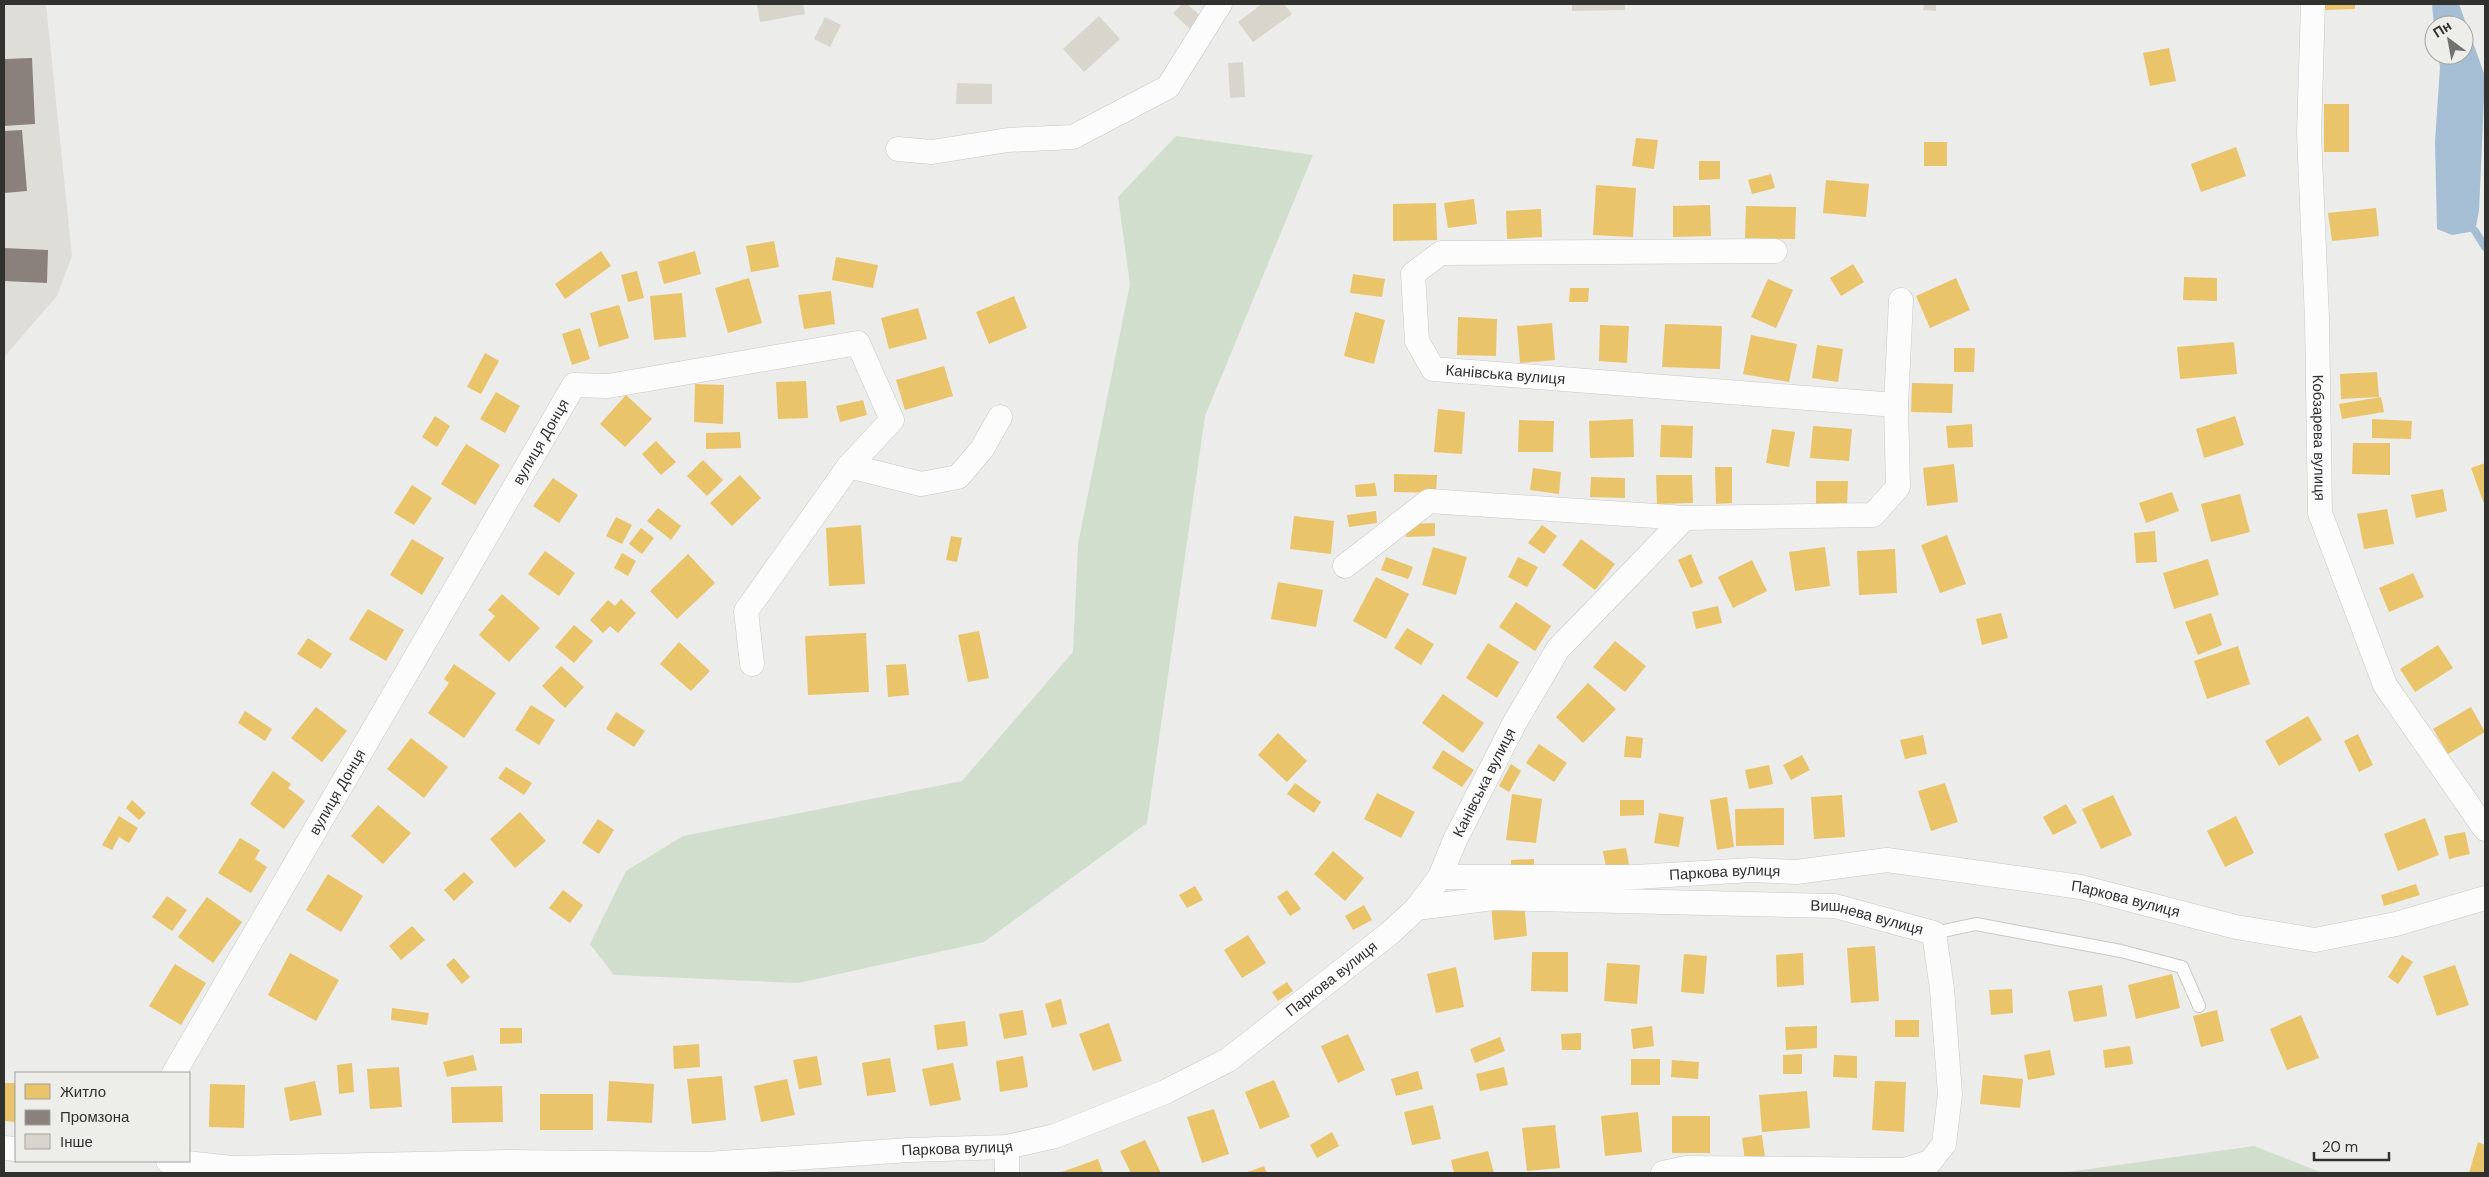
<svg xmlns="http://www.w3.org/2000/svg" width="2489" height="1177" font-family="'DM Sans',sans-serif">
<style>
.built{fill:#deddd7}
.green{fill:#d1dece}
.water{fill:#a5bed3}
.homes{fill:#e9c46a}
.industry{fill:#8a817c}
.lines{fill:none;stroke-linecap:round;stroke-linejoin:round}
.stream{stroke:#a5bed3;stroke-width:8}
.building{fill:#d7d5cc}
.service-casing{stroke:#c8c8c7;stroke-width:14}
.minor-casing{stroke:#c8c8c7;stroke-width:25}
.service{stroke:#fcfcfc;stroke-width:12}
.minor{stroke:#fcfcfc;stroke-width:24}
.labels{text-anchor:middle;stroke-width:5;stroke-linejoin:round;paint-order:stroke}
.street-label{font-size:15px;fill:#313130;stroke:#ededea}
</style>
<rect width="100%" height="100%" fill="#ececeb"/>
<polygon class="built" points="4,4 46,4 72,256 57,296 4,357"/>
<g class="green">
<polygon points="1176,136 1313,155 1205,416 1147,823 984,942 798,983 614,975 590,944 626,871 683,836 962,781 1073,652 1078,544 1130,284 1118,197"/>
<polygon points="2254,1146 2323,1173 2060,1173"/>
</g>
<polygon class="water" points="2432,4 2459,4 2485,76 2479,211 2475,231 2452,235 2437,229 2435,142 2440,67 2438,55 2464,55 2464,25 2434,25"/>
<g class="homes">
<polygon points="2324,4 2355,4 2355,9 2324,10"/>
<polygon points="2169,48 2176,81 2150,86 2143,53"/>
<rect x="2324" y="104" width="25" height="48"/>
<polygon points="1636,138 1658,140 1654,169 1632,166"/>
<rect x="1924" y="142" width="23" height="24"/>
<polygon points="2236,147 2246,176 2201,192 2191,164"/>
<polygon points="1699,161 1720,161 1720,179 1699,180"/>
<polygon points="1771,174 1775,188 1752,194 1748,180"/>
<polygon points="1826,180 1869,184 1866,217 1823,213"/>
<polygon points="1596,185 1636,188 1633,237 1593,235"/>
<polygon points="1474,199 1477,224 1448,228 1444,203"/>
<polygon points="1436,203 1437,240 1393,241 1393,204"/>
<polygon points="1710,205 1711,236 1673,237 1673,206"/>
<polygon points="1746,206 1796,207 1795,239 1745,238"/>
<polygon points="2376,208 2379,236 2332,241 2328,213"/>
<polygon points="1541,209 1542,237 1507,239 1506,211"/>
<polygon points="774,241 779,267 751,272 746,246"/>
<polygon points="601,251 611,266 565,299 555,284"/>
<polygon points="695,251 701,274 664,284 658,262"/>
<polygon points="836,257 878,265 873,288 832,280"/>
<polygon points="1853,264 1864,282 1841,296 1830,278"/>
<polygon points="637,271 644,298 628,302 621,275"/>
<polygon points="1353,274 1385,279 1382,297 1350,293"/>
<polygon points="2184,277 2217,278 2217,301 2183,300"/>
<polygon points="749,278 762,323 728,333 715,288"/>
<polygon points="1956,278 1970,310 1930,328 1916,296"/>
<polygon points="1768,279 1793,290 1776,328 1751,317"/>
<polygon points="1570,288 1589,288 1588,302 1569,302"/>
<polygon points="831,291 835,324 804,329 798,295"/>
<polygon points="682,293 686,337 654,340 650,296"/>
<polygon points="1014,296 1027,328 989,344 976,312"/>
<polygon points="619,305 629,338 599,347 590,313"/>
<polygon points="918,308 927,339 889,349 881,318"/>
<polygon points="1355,312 1385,320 1374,364 1344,356"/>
<polygon points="1458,317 1497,319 1496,356 1457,355"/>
<polygon points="1552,323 1555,360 1520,363 1517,326"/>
<polygon points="1665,324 1722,326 1720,369 1662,367"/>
<polygon points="1600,325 1629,326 1627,363 1599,361"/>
<polygon points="580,328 590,359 572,365 562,334"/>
<polygon points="1751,335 1797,344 1789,382 1743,374"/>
<polygon points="2234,342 2237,374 2180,379 2177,347"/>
<polygon points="1817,345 1843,349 1838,382 1812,378"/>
<polygon points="1954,348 1975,348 1974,372 1954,372"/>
<polygon points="485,353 499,361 481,394 467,387"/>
<polygon points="944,366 953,396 905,410 896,380"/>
<polygon points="2377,372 2379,397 2341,399 2340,374"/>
<polygon points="806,381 808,418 778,419 776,382"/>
<polygon points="1912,383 1953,384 1952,413 1911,412"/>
<polygon points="695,384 724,385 723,424 694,422"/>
<polygon points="496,392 520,406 505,433 480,419"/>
<polygon points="626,395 652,419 625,447 600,424"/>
<polygon points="2381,397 2384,412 2342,419 2339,404"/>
<polygon points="863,400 867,415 840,422 836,406"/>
<polygon points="1438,409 1465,412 1462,454 1434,452"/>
<polygon points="435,416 450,426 437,447 422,437"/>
<polygon points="2235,416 2244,445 2204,458 2196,429"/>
<polygon points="1633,419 1634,457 1590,458 1589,421"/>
<polygon points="2372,419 2412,421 2411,439 2372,438"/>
<polygon points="1519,420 1554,421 1553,452 1518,452"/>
<polygon points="1972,424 1973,447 1948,448 1946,426"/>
<polygon points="1661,425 1693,426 1692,458 1660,457"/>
<polygon points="1813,426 1852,429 1849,461 1810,458"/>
<polygon points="1772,429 1795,432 1789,467 1766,463"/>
<polygon points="740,432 741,448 706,449 706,433"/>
<polygon points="656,441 676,462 661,475 642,454"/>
<polygon points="2353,443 2390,443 2390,475 2352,474"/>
<polygon points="466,444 500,465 475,505 441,484"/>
<polygon points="703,460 723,480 707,496 687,476"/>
<polygon points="2485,463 2485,504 2484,504 2471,468"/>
<polygon points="1954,464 1958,502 1927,506 1923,468"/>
<polygon points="1715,467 1732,467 1732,503 1716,504"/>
<polygon points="1533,468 1561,472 1559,494 1530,490"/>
<polygon points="1394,474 1437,475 1436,493 1394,492"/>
<polygon points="740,475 761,498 732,526 710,503"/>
<polygon points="1656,475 1692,475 1693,503 1657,504"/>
<polygon points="1591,477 1625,478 1625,498 1590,497"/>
<polygon points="553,478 578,495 559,523 533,506"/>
<polygon points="1816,481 1848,481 1847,506 1816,506"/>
<polygon points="1375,483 1377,496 1356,497 1355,485"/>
<polygon points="412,485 432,498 414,525 394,513"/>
<polygon points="2443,489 2447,511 2416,518 2411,495"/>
<polygon points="2172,492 2179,511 2146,523 2139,503"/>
<polygon points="2240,494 2250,532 2211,542 2201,504"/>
<polygon points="658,508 681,526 671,540 647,521"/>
<polygon points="2387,509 2394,544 2364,549 2357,514"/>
<polygon points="1376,511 1377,523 1349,527 1347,515"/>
<polygon points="1294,516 1334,521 1331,554 1290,549"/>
<polygon points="616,517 632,525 622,544 606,536"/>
<polygon points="1435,523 1435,536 1406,537 1406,524"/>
<polygon points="861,525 865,584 829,586 826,528"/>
<polygon points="1542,525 1557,536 1544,554 1528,543"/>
<polygon points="641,528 654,538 642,554 629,544"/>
<polygon points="2155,531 2157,562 2136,563 2134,533"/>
<polygon points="1947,535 1966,584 1940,593 1921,545"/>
<polygon points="951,536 962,538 957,562 946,560"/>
<polygon points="412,539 444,558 422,595 390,575"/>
<polygon points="1581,539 1615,564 1595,590 1562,565"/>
<polygon points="1433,547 1467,557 1456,595 1422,585"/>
<polygon points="1825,547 1830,586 1795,591 1789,552"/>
<polygon points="1895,549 1897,593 1859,595 1857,551"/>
<polygon points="545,551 575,573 559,596 528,574"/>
<polygon points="622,553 636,561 628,576 614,568"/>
<polygon points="688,554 715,583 677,619 650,591"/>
<polygon points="1691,554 1703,583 1691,588 1678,560"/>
<polygon points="1386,557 1413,567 1408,579 1381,570"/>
<polygon points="1518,557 1538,567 1527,587 1508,577"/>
<polygon points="2208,559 2219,595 2174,609 2163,573"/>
<polygon points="1752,560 1767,591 1733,608 1718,577"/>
<polygon points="2413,573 2424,597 2389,612 2379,588"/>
<polygon points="1376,577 1409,594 1386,639 1353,621"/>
<polygon points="1278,582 1323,590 1316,627 1271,619"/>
<polygon points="502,594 540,628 509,662 479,635 495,616 488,610"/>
<polygon points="621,599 636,613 618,633 610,626 603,633 590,620 608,600 615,606"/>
<polygon points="1516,602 1551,626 1535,651 1499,627"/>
<polygon points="1718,606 1722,623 1696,629 1692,612"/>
<polygon points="368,609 404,630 386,661 349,639"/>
<polygon points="2001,613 2008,638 1982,645 1976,619"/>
<polygon points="2211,613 2222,645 2198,655 2185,622"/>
<polygon points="574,625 593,641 574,663 555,647"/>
<polygon points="1407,628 1434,644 1421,665 1394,648"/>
<polygon points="979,631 989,678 968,682 958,635"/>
<polygon points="866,633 869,692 808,695 805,636"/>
<polygon points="308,638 332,654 321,669 297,654"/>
<polygon points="1615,641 1646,666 1625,692 1593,667"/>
<polygon points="679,642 710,671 691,691 660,664"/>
<polygon points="1488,643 1519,662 1497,698 1466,678"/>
<polygon points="2438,645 2453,668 2415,692 2400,669"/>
<polygon points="2238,646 2250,684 2207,699 2194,661"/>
<polygon points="454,664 496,693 464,738 428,713 449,683 444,679"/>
<polygon points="906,664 909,695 888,697 886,665"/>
<polygon points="561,666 584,687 565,708 542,686"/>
<polygon points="1588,683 1616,709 1583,743 1556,717"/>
<polygon points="1443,694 1484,723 1463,753 1422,723"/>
<polygon points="531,705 555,720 539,745 515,730"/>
<polygon points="316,707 347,731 322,762 291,738"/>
<polygon points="2471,707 2485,732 2448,754 2433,729"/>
<polygon points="245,711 272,729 265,741 238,723"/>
<polygon points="616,712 645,731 634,747 606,729"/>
<polygon points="2308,716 2322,740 2279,766 2265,741"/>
<polygon points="1278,733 1307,761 1287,782 1258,755"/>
<polygon points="2358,734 2373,765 2359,772 2344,741"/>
<polygon points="1923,735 1927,754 1905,759 1900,740"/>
<polygon points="1626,736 1643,738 1641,758 1624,757"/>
<polygon points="411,738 448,767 424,798 387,769"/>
<polygon points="1539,744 1567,763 1554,782 1526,763"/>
<polygon points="1443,750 1474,770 1462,787 1432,768"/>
<polygon points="1802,755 1810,770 1791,780 1783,765"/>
<polygon points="1511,764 1521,771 1509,792 1499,786"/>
<polygon points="1769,765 1773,784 1749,789 1745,770"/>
<polygon points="506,767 532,783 524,795 498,778"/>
<polygon points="273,771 291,784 288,788 305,801 284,829 250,804"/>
<polygon points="1295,783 1321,802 1314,813 1287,794"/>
<polygon points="1945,783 1958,822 1931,831 1918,791"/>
<polygon points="1377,793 1415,812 1401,838 1364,819"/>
<polygon points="1512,794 1542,799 1536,843 1506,840"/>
<polygon points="1842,795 1845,837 1814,839 1811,797"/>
<polygon points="2113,795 2132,835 2101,849 2082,809"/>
<polygon points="1727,797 1734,847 1717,850 1710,800"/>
<polygon points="132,800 146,813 139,820 126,808"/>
<polygon points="1620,800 1644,800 1644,815 1620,816"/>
<polygon points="2066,804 2077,823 2053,835 2043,817"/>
<polygon points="378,805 411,833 383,864 351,836"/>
<polygon points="1784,808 1784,845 1736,846 1735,809"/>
<polygon points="520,812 546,841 515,868 490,839"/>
<polygon points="1659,813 1684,817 1679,847 1654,843"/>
<polygon points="119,816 138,828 129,843 119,837 112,850 102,845"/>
<polygon points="2236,816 2254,853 2225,867 2207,831"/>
<polygon points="2425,818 2439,855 2398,871 2384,834"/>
<polygon points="598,819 614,830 599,854 582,843"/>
<polygon points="2465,832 2470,854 2449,859 2444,836"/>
<polygon points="240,838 260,850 255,859 267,867 251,893 218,873"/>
<polygon points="1626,848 1629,865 1606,868 1603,851"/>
<polygon points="1333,851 1364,878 1345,901 1314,874"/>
<polygon points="1534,859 1534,870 1511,871 1511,860"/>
<polygon points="464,872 474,882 454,901 444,890"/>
<polygon points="328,874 363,896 341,932 306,910"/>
<polygon points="2416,884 2420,895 2384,906 2381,895"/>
<polygon points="1195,886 1203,900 1187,908 1179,895"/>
<polygon points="563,890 583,905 570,923 549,908"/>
<polygon points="1287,890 1301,909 1290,916 1277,897"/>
<polygon points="167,896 187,910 172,931 152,917"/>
<polygon points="207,897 242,922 213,963 178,937"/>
<polygon points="1524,901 1527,936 1494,940 1491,904"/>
<polygon points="1364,905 1372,920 1353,930 1345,916"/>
<polygon points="412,926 425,940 401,960 389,946"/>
<polygon points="1248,935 1266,963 1242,978 1224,950"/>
<polygon points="1875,946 1879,1001 1851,1003 1847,948"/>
<polygon points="1532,952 1568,952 1568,992 1531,991"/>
<polygon points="290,953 339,980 316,1021 268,995"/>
<polygon points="1803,953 1804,985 1777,987 1776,955"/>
<polygon points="1684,954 1707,956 1704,994 1681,992"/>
<polygon points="2402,955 2413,962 2398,984 2388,977"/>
<polygon points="454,958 470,977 462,984 446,965"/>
<polygon points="1607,963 1640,965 1637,1004 1604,1001"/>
<polygon points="175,964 206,983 181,1025 149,1006"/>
<polygon points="2455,965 2469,1005 2437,1016 2423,976"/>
<polygon points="1456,967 1464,1007 1436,1013 1427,974"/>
<polygon points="2172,974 2180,1008 2136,1019 2128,985"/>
<polygon points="1287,982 1293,991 1278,1001 1272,992"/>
<polygon points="2102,985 2107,1016 2074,1022 2068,991"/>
<polygon points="2012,989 2013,1013 1991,1015 1989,990"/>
<polygon points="1061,999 1067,1024 1052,1028 1045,1004"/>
<polygon points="392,1008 429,1013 427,1025 391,1020"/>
<polygon points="1023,1010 1027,1035 1004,1039 999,1014"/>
<polygon points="2217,1010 2224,1041 2201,1047 2193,1016"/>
<polygon points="2301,1015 2319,1058 2287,1070 2270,1029"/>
<rect x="1895" y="1020" width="24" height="17"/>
<polygon points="965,1021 968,1046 937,1050 934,1025"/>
<polygon points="1109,1023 1122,1061 1093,1071 1079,1034"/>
<polygon points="1652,1026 1654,1046 1633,1049 1631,1029"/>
<polygon points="1817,1026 1817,1048 1786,1050 1785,1027"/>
<polygon points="500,1028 522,1028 522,1043 500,1044"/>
<polygon points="1581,1033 1581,1050 1562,1050 1561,1034"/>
<polygon points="1348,1034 1365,1070 1338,1083 1321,1046"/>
<polygon points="1500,1037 1505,1051 1475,1063 1470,1049"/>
<polygon points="699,1044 700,1067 674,1069 673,1046"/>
<polygon points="2130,1046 2133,1064 2105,1068 2103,1050"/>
<polygon points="2050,1050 2055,1075 2028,1080 2024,1055"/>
<polygon points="1802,1054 1802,1074 1783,1074 1783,1055"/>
<polygon points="473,1055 477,1070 447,1077 443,1062"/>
<polygon points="1834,1055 1857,1056 1857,1078 1833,1077"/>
<polygon points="817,1056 822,1085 799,1089 793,1060"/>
<polygon points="1023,1056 1028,1087 1000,1092 996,1061"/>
<polygon points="890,1058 896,1092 867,1096 862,1063"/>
<rect x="1631" y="1059" width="29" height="26"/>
<polygon points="1672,1060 1699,1062 1698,1079 1671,1077"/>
<polygon points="352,1063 354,1092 339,1094 337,1065"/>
<polygon points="953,1063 961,1100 930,1106 922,1069"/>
<polygon points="399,1067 402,1107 370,1109 367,1069"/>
<polygon points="1504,1067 1508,1085 1480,1091 1476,1074"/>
<polygon points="1418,1071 1423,1089 1396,1096 1391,1079"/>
<polygon points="1983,1075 2023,1079 2020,1108 1980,1104"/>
<polygon points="722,1076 726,1120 692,1124 687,1079"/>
<polygon points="787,1079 795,1115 761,1122 754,1086"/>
<polygon points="1274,1080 1290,1117 1260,1129 1245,1092"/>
<polygon points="315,1081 322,1115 290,1121 284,1088"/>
<polygon points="609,1081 654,1084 652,1123 607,1121"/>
<polygon points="1875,1081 1906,1082 1904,1132 1872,1130"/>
<polygon points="4,1083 16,1083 16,1122 4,1121"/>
<polygon points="210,1084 245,1085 244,1128 209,1127"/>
<polygon points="502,1086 503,1122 452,1123 451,1087"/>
<polygon points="1807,1091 1810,1128 1762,1132 1759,1095"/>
<rect x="540" y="1094" width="53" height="36"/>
<polygon points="1433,1105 1441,1139 1412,1145 1404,1112"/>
<polygon points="1214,1109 1229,1154 1202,1163 1187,1117"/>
<polygon points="1638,1112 1642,1152 1605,1156 1601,1116"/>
<rect x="1672" y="1116" width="38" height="37"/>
<polygon points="1555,1125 1560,1168 1527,1171 1522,1128"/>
<polygon points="1332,1132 1339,1146 1317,1158 1310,1145"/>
<polygon points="1762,1135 1765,1158 1745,1161 1742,1138"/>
<polygon points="1145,1140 1161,1173 1131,1173 1120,1151"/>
<polygon points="2478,1142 2485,1145 2485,1173 2469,1173"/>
<polygon points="1488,1151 1494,1173 1454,1173 1451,1160"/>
<polygon points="1098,1159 1103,1173 1059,1173"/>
<polygon points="1264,1166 1267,1173 1245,1173"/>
</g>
<g class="industry">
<polygon points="32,58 35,124 4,126 4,59"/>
<polygon points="22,130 27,191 4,193 4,131"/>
<polygon points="4,248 48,250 47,283 4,281"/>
</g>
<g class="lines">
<polyline class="stream" points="2475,231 2485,247"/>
</g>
<g class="building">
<polygon points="757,4 803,4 805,14 760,22"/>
<polygon points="1182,4 1187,4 1201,16 1190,29 1173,13"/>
<polygon points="1262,4 1284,4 1292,14 1253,42 1238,22"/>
<polygon points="1572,4 1625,4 1625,10 1572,11"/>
<polygon points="1924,4 1936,4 1936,11 1923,10"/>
<polygon points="1099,16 1120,39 1084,72 1063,49"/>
<polygon points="825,17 841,25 830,47 814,39"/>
<polygon points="1243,62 1245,97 1230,98 1228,63"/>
<polygon points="957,83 992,84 992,104 956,104"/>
</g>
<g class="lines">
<defs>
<polyline id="service" points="1934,933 1976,924 2121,951 2182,967 2199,1006"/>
<g id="minor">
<path id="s1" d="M2313,4L2309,134L2317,319L2320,513L2385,685L2485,829"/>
<polyline points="898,149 932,152 1008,140 1073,137 1168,87 1220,4"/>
<path id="s2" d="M1775,251L1441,253L1413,274L1417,341L1433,369L1896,405"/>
<polyline points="849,466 921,484 958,477 982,449 1000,417"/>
<polyline points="1345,566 1429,501 1685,518 1873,515 1898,487 1896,405 1901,300"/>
<path id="s3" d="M1440,877H1636L1751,870L1796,872L1887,860L2081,887L2236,927L2315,940L2396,924L2485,898"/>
<path id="s4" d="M1417,908L1493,898L1835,906L1934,933L1942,989L1950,1094L1944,1144L1930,1162L1905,1170L1686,1168L1663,1173"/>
<path id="s5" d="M174,1073L574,385L608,386L858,343L892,420L849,466L746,611L752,664"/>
<polyline points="4,1148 16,1149"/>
<path id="s6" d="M168,1161L232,1168L508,1162L707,1164L909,1150L1007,1147L1055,1136L1165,1092L1228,1060L1390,933L1417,908L1440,877L1455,840L1514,724L1558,649L1685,518"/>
<polyline points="1007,1173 1007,1147"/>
</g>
</defs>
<use href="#service" class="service-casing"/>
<use href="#minor" class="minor-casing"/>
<use href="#service" class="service"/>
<use href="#minor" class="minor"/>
</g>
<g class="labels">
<g class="street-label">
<text dy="5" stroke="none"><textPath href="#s2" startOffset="541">Канівська вулиця</textPath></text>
<text dy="5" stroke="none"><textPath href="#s1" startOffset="434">Кобзарева вулиця</textPath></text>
<text dy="5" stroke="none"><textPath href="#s5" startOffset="730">вулиця Донця</textPath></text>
<text dy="5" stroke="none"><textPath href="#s6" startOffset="1464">Канівська вулиця</textPath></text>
<text dy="5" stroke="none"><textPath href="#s5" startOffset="325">вулиця Донця</textPath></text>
<text dy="5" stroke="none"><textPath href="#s3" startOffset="285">Паркова вулиця</textPath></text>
<text dy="5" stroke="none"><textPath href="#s3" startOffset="690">Паркова вулиця</textPath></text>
<text dy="5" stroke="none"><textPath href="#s4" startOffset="452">Вишнева вулиця</textPath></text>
<text dy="5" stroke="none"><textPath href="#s6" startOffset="1210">Паркова вулиця</textPath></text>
<text dy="5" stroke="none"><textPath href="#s6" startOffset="790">Паркова вулиця</textPath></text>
</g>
</g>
<rect width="2489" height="1177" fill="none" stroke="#313130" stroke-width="10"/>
<rect x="15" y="1072" width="175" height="90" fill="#ededea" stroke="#a2a2a0"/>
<rect x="25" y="1084" width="25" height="15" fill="#e9c46a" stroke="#a2a2a0"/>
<text x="60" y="1097" font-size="15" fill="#313130">Житло</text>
<rect x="25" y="1110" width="25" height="15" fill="#8a817c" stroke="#a2a2a0"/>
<text x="60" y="1122" font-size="15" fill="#313130">Промзона</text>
<rect x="25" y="1134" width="25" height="15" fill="#d7d5cc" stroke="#a2a2a0"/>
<text x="60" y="1147" font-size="15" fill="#313130">Інше</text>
<g transform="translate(2449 40) rotate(328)"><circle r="24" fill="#ededea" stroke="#a2a2a0"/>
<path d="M0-4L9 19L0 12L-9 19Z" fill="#727271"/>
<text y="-8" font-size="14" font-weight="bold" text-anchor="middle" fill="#313130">Пн</text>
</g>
<path d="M2314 1152v8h75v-8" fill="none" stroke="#313130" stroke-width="2.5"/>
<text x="2322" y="1152" font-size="15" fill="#313130" stroke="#ededea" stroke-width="4" paint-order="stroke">20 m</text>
</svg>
